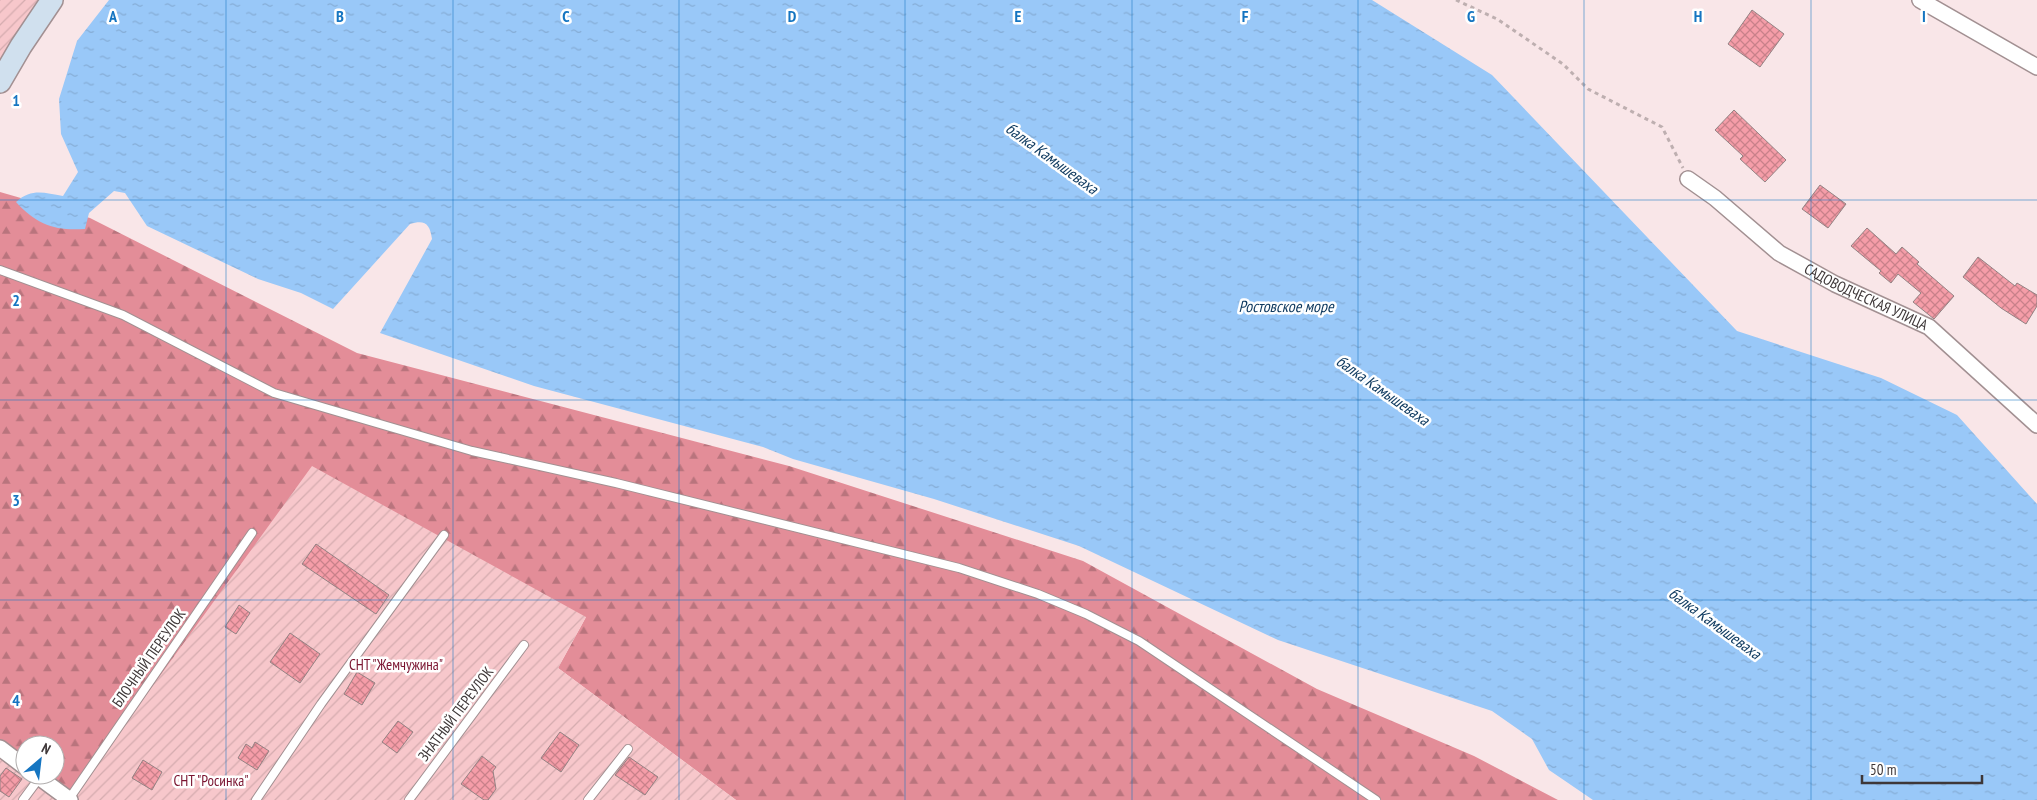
<svg xmlns="http://www.w3.org/2000/svg" width="2037" height="800" font-family="'PT Sans Narrow',sans-serif">
<style>
.forest{fill:url(#forest-firs)}
.garden{fill:url(#garden-furrows)}
.water{fill:url(#water-ripples)}
.building{fill:url(#building-cross-hatch);stroke:#938283}
.lines{fill:none;stroke-linecap:round;stroke-linejoin:round}
.service-casing{stroke:#a29092;stroke-width:10}
.minor-casing{stroke:#a29092;stroke-width:18}
.secondary-casing{stroke:#a29092;stroke-width:24}
.path{stroke:#beafb0;stroke-width:3;stroke-dasharray:4 4;stroke-linecap:butt}
.service{stroke:#fff;stroke-width:8}
.minor{stroke:#fff;stroke-width:15}
.secondary{stroke:#d0e0ee;stroke-width:21}
.grid{fill:none;stroke:#1575c1;stroke-width:1;stroke-opacity:0.55}
.labels{text-anchor:middle;stroke-width:5;stroke-linejoin:round;paint-order:stroke}
.street-label{font-size:15px;fill:#3e3738;stroke:#fff}
.park-label{font-size:15px;fill:#7a1430;stroke:#fff}
.water-label{font-size:16px;font-style:italic;fill:#0c385e;stroke:#fff}
.grid-label{font-size:16px;text-anchor:middle;font-weight:bold;fill:#1575c1;stroke:#fff;stroke-width:5;stroke-linejoin:round;paint-order:stroke}
</style>
<defs>
<pattern id="forest-firs" width="22" height="20" patternUnits="userSpaceOnUse" patternTransform="scale(1.25)"><rect width="22" height="20" fill="#e38d98"/><path d="M5 1l3.5 6h-7zM16 11l3.5 6h-7z" fill="#b9747d"/></pattern>
<pattern id="garden-furrows" width="10" height="10" patternUnits="userSpaceOnUse" patternTransform="scale(1.25)"><rect width="10" height="10" fill="#f7c7cb"/><path d="M-1 1l2-2M0 10L10 0M9 11l2-2" fill="none" stroke="#d5acaf"/></pattern>
<pattern id="water-ripples" width="26" height="14" patternUnits="userSpaceOnUse" patternTransform="scale(1.25)"><rect width="26" height="14" fill="#99c8f8"/><path d="M2 4q2-2 4 0t4 0M15 11q2-2 4 0t4 0" fill="none" stroke="#85acd5"/></pattern>
<pattern id="building-cross-hatch" width="8" height="8" patternUnits="userSpaceOnUse" patternTransform="scale(1.25)"><rect width="8" height="8" fill="#f59da8"/><path d="M0 0l8 8M0 8l8-8" fill="none" stroke="#c8818a"/></pattern>
</defs>
<rect width="100%" height="100%" fill="#f9e6e8"/>
<polygon class="forest" points="0,192 90,218 357,353 789,466 1083,561 1317,689 1474,756 1558,800 736,800 558,668 586,617 70,800 35,775 55,775 55,745 25,745 25,768 0,749"/>
<g class="garden">
<polygon points="0,0 42,0 0,64"/>
<polygon points="312,466 586,617 558,668 736,800 70,800"/>
<polygon points="0,749 25,768 25,775 35,775 69,800 0,800"/>
</g>
<path class="water" d="M109,0H1372L1492,75L1737,331L1881,378L1957,415L2037,504V800H1593L1549,770L1532,739L1492,711L1278,640L1079,546L934,499L793,459L763,447L534,386L380,333L432,239C430,224 425,219 410,224L333,309L301,293L258,279L147,226L125,193L114,191L89,213L85,229C55,231 37,225 16,202C32,188 44,193 63,196L78,172L61,134L59,99L77,41Z"/>
<g class="building">
<polygon points="1752,10 1784,34 1760,67 1728,44"/>
<polygon points="1734,110 1786,160 1765,182 1740,159 1743,156 1715,130"/>
<polygon points="1820,185 1846,204 1828,228 1802,209"/>
<polygon points="1867,228 1896,254 1902,247 1919,262 1917,264 1954,296 1934,319 1913,302 1921,293 1898,274 1891,283 1879,273 1881,271 1851,246"/>
<polygon points="1978,257 2015,286 2017,283 2037,295 2037,306 2026,324 2001,308 1963,277"/>
<polygon points="316,544 389,595 376,614 302,564"/>
<polygon points="239,605 250,613 236,634 225,627"/>
<polygon points="290,633 320,654 300,683 270,662"/>
<polygon points="357,672 375,683 362,705 344,694"/>
<polygon points="398,721 413,732 397,753 382,742"/>
<polygon points="560,732 579,745 561,772 541,758"/>
<polygon points="255,742 269,751 257,770 238,758 246,744 252,748"/>
<polygon points="482,756 496,767 493,771 496,789 488,800 484,800 461,784"/>
<polygon points="629,757 658,777 645,795 615,775"/>
<polygon points="143,760 162,772 152,790 132,778"/>
<polygon points="6,768 22,779 9,797 0,791 0,776"/>
</g>
<g class="lines">
<defs>
<g id="service">
<polyline points="0,270 123,315 274,393 472,451 616,483 959,568 1038,594 1086,614 1139,641 1376,800"/>
<polyline points="69,799 252,533"/>
<polyline points="23,800 40,777"/>
<polyline points="256,800 321,704 444,535"/>
<polyline points="409,800 524,645"/>
<polyline points="588,800 628,749"/>
</g>
<g id="minor">
<polyline points="1920,0 2037,67"/>
<path id="s1" d="M1688,179L1715,198L1779,253L1835,284L1929,327L2037,425"/>
<polyline points="0,748 25,767"/>
<polyline points="36,775 70,800"/>
</g>
<polyline id="secondary" points="0,82 21,46 52,0"/>
</defs>
<use href="#service" class="service-casing"/>
<use href="#minor" class="minor-casing"/>
<use href="#secondary" class="secondary-casing"/>
<polyline class="path" points="1456,0 1497,19 1563,64 1588,89 1662,127 1683,168"/>
<use href="#service" class="service"/>
<use href="#minor" class="minor"/>
<use href="#secondary" class="secondary"/>
</g>
<path class="grid" d="M226,0V800M453,0V800M679,0V800M905,0V800M1132,0V800M1358,0V800M1584,0V800M1811,0V800M0,200H2037M0,400H2037M0,600H2037"/>
<g class="labels">
<g class="street-label">
<text dy="5" stroke="none"><textPath href="#s1" startOffset="215">САДОВОДЧЕСКАЯ УЛИЦА</textPath></text>
<text transform="translate(149 658) rotate(-55)" y="5">БЛОЧНЫЙ ПЕРЕУЛОК</text>
<text transform="translate(456 714) rotate(-53)" y="5">ЗНАТНЫЙ ПЕРЕУЛОК</text>
</g>
<g class="park-label">
<text x="396" y="670">СНТ "Жемчужина"</text>
<text x="211" y="786">СНТ "Росинка"</text>
</g>
<g class="water-label">
<text transform="translate(1052 158) rotate(36)" y="6">балка Камышеваха</text>
<text x="1286" y="312">Ростовское море</text>
<text transform="translate(1383 390) rotate(35)" y="6">балка Камышеваха</text>
<text transform="translate(1715 623) rotate(36)" y="6">балка Камышеваха</text>
</g>
</g>
<g class="grid-label">
<text x="113" y="22">A</text>
<text x="340" y="22">B</text>
<text x="566" y="22">C</text>
<text x="792" y="22">D</text>
<text x="1018" y="22">E</text>
<text x="1245" y="22">F</text>
<text x="1471" y="22">G</text>
<text x="1698" y="22">H</text>
<text x="1924" y="22">I</text>
<text x="16" y="106">1</text>
<text x="16" y="306">2</text>
<text x="16" y="506">3</text>
<text x="16" y="706">4</text>
</g>
<g transform="translate(40 760) rotate(28)"><circle r="24" fill="#ffffff" stroke="#b2afaf"/>
<path d="M0-4L9 19L0 12L-9 19Z" fill="#1575c1"/>
<text y="-8" font-size="14" font-weight="bold" text-anchor="middle" fill="#3e3738">N</text>
</g>
<path d="M1862 775v8h120v-8" fill="none" stroke="#3e3738" stroke-width="2.5"/>
<text x="1870" y="775" font-size="15" fill="#3e3738" stroke="#ffffff" stroke-width="4" paint-order="stroke">50 m</text>
</svg>
